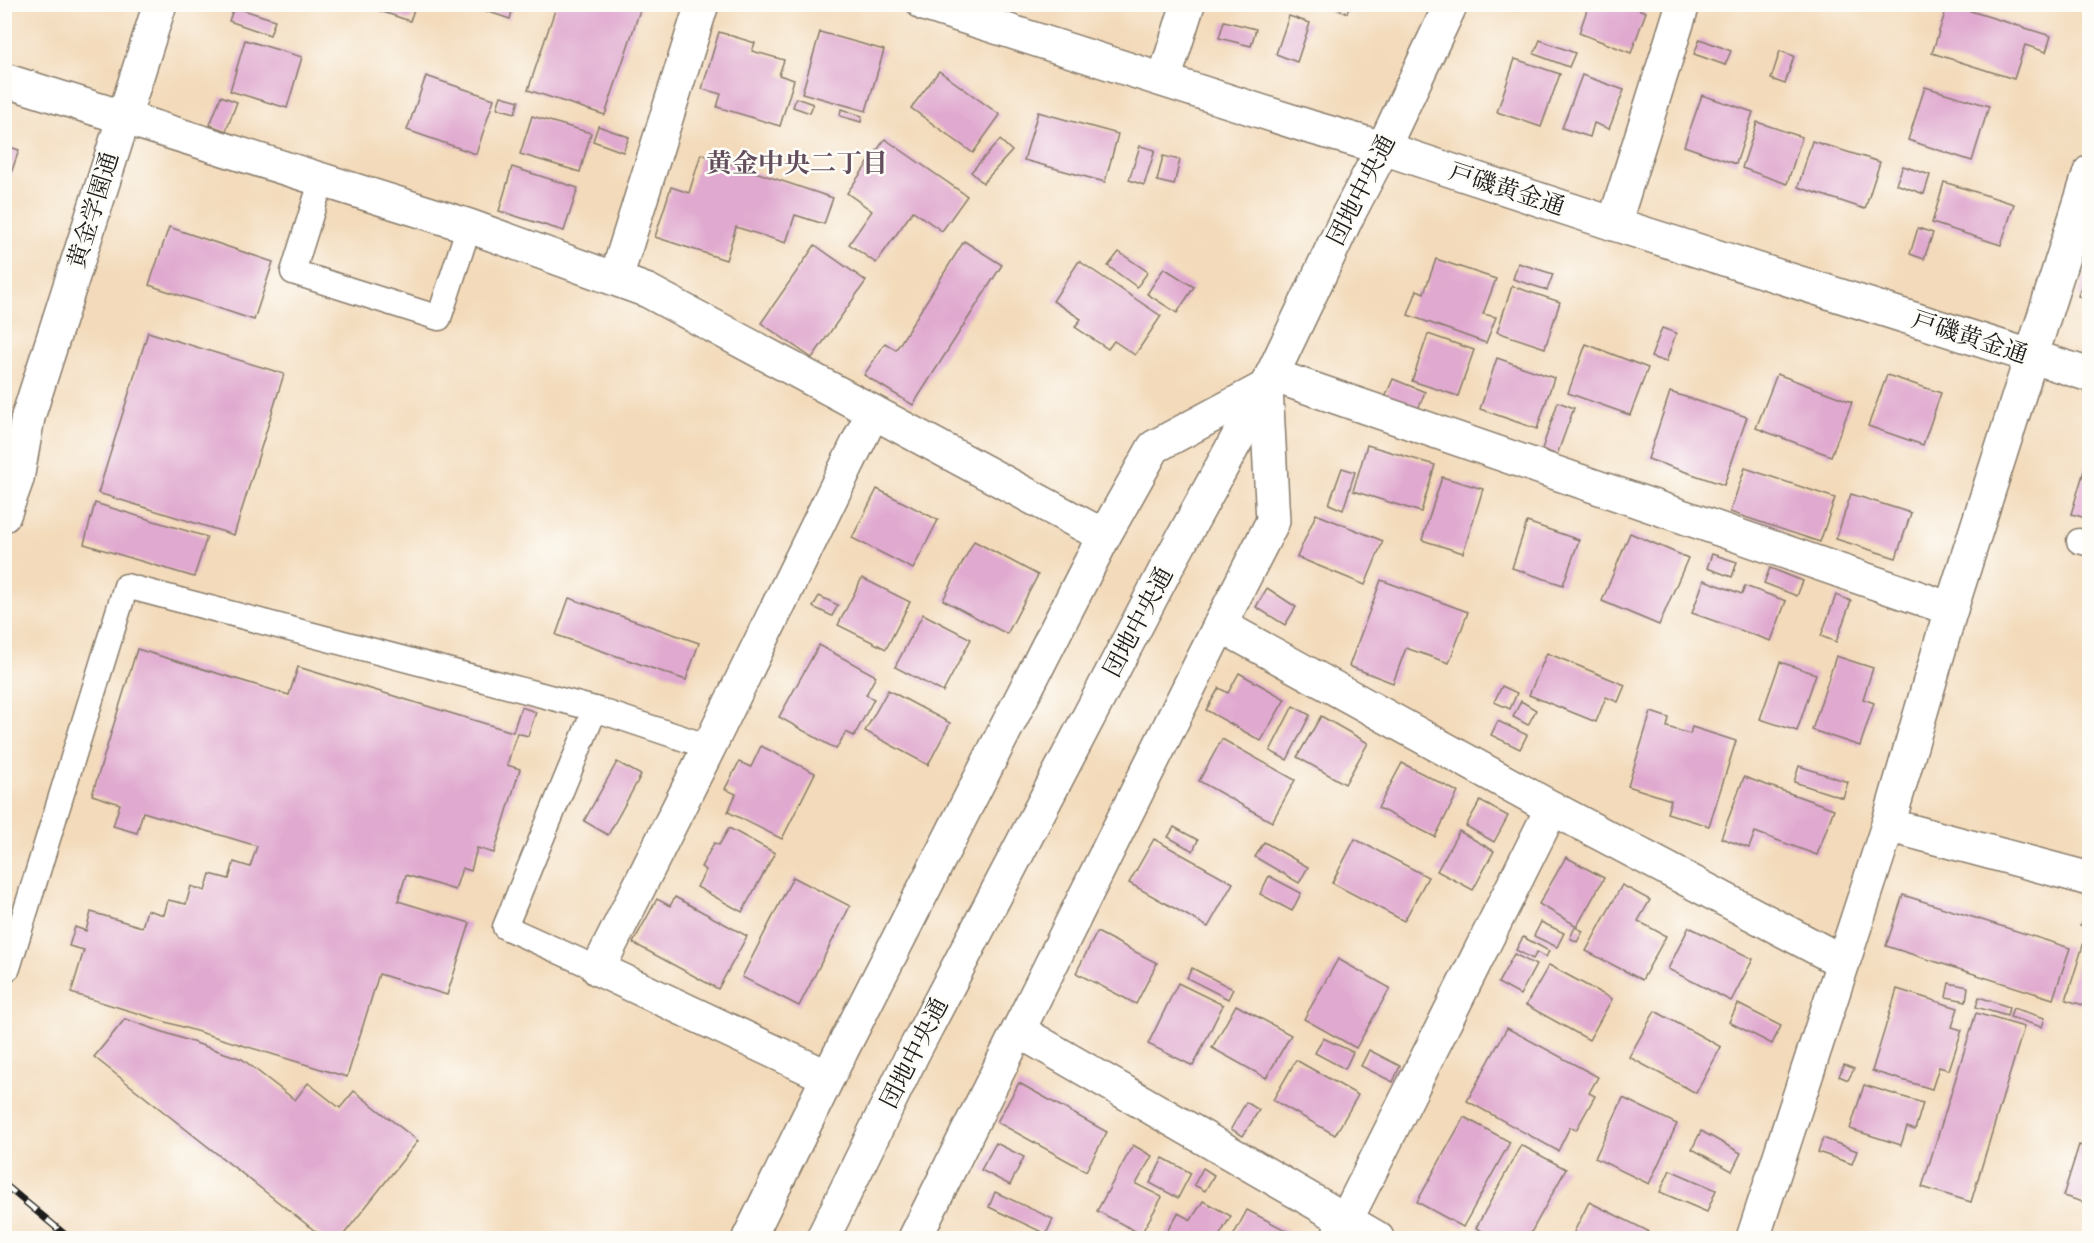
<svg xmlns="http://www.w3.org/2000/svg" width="2094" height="1243" font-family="'Libre Bodoni','Noto Serif JP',serif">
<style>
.building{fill:#e0a9cf}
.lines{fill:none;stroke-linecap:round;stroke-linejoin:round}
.lane-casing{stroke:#887b6b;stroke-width:27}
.street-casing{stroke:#887b6b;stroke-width:36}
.secondary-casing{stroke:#887b6b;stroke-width:36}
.lane{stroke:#fff;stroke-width:24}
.street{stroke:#fff;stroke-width:33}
.secondary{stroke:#fff;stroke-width:33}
.rail-casing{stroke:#1c1c1c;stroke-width:7}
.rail{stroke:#fdfcf7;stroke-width:4.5;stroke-dasharray:14;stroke-linecap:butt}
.labels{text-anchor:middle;stroke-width:5;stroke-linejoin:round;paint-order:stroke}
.street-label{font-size:24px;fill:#1c1c1c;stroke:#fdfcf7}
.neighbourhood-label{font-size:26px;font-weight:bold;fill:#614d5b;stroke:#fdfcf7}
</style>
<rect width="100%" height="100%" fill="#fdfcf7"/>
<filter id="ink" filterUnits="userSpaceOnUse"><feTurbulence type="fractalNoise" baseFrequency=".0167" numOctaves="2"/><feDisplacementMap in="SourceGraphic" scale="12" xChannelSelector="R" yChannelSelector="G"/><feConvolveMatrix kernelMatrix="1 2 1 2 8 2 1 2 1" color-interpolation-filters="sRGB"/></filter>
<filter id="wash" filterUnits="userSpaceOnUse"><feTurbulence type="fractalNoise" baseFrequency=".008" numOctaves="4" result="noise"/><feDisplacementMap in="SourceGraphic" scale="24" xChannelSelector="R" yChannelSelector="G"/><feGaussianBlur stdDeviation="1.35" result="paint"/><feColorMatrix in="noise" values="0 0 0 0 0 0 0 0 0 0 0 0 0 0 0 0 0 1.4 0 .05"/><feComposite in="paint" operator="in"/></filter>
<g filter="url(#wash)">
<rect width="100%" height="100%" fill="#f3daba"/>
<g id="blocks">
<g class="building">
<polygon points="359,4 416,4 410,21"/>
<polygon points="465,4 514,4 510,19"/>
<polygon points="557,4 642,4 605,115 528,90"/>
<polygon points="1324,4 1350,4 1347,13"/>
<polygon points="1589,4 1624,4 1646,12 1631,53 1579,33"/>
<polygon points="1948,4 2051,36 2046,52 2025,45 2014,79 1932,53"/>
<polygon points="234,7 275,20 270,35 229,21"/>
<polygon points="1289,16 1310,23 1297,62 1276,54"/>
<polygon points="1224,21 1256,29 1251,46 1219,38"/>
<polygon points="719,32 755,43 752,51 784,60 779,75 794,80 780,126 717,107 721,94 702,89"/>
<polygon points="820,32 884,50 866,111 802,93"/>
<polygon points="1700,39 1731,51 1725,65 1694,54"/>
<polygon points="245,40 302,57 287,108 230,91"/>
<polygon points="1540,40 1575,53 1569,67 1534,54"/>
<polygon points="1780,51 1794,56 1785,84 1771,79"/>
<polygon points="1515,59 1560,74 1541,127 1497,112"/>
<polygon points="939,71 1000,115 973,153 911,108"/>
<polygon points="1582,75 1624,90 1609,129 1594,123 1590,137 1562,128"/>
<polygon points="426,76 494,99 476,154 407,130"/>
<polygon points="1925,87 1989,106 1972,161 1908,140"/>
<polygon points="1702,95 1753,112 1736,164 1684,146"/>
<polygon points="221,96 237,102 226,131 210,125"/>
<polygon points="501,96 519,101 515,113 497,108"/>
<polygon points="796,98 813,104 810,113 793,107"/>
<polygon points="841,109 862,116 861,122 840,116"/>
<polygon points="1038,112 1118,134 1105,182 1024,160"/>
<polygon points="532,116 591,133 580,172 520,154"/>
<polygon points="1757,122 1802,137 1787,184 1742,168"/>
<polygon points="598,126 629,137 623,152 593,141"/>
<polygon points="885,139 967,196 942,231 913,211 876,263 849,244 872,211 847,193"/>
<polygon points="1000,140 1012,151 983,183 971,172"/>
<polygon points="1812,141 1880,162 1865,209 1798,187"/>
<polygon points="4,145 19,150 5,191 4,191"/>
<polygon points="1140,146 1155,150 1144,185 1129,180"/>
<polygon points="701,154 833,198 824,224 795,215 786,243 736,227 726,260 655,237 671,187 689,193"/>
<polygon points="1163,156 1180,160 1174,185 1157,181"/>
<polygon points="1903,166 1930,175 1924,194 1896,184"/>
<polygon points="512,167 578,188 564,231 499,211"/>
<polygon points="1944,182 2014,204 2001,245 1932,223"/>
<polygon points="169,227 273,262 254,320 149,285"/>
<polygon points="1918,228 1933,233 1924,259 1910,254"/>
<polygon points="964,241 1002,265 913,405 864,375 885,343 896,350"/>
<polygon points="815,245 866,281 812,358 761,323"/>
<polygon points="1119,252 1148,272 1137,287 1108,266"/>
<polygon points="1436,259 1496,279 1483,314 1496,317 1486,343 1408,315 1417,290 1424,293"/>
<polygon points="1079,261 1161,316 1135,355 1114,341 1108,349 1075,327 1081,319 1053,301"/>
<polygon points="2089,262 2090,262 2090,300 2078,296"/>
<polygon points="1518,263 1553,274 1547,290 1513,279"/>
<polygon points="1164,268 1194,287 1177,313 1147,294"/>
<polygon points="1512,286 1560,302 1545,348 1497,332"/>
<polygon points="1662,328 1676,333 1666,362 1651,357"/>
<polygon points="148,332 284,374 234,535 98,493"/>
<polygon points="1428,334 1474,350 1458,396 1412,381"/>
<polygon points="1586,344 1648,368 1630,415 1568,393"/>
<polygon points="1497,358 1554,378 1537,429 1480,409"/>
<polygon points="1777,374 1852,402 1831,456 1756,428"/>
<polygon points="1887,375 1941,393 1923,445 1868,426"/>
<polygon points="1393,379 1425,392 1416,414 1384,400"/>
<polygon points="1670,392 1747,417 1724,485 1648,459"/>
<polygon points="1558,402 1574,408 1557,455 1542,449"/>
<polygon points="1367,445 1435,465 1421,512 1353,491"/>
<polygon points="2089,454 2090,454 2090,519 2071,514"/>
<polygon points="1342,468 1355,472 1343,510 1329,504"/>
<polygon points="1745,468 1835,498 1820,542 1730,512"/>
<polygon points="1442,477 1483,489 1463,553 1422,540"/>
<polygon points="877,489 938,520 913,569 852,538"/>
<polygon points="1851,494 1911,513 1896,558 1836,539"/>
<polygon points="95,503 207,537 194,577 84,544"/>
<polygon points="1316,514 1383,541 1365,585 1297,557"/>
<polygon points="1527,522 1579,540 1563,585 1512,568"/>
<polygon points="1630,533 1688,558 1659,625 1602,601"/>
<polygon points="974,541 1038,575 1007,634 943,600"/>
<polygon points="1712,554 1737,562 1732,577 1707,568"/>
<polygon points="1770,568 1803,581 1797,596 1764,583"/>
<polygon points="862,578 910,602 886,649 838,625"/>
<polygon points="1381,580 1468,612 1449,663 1406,648 1393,683 1349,666"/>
<polygon points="1704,580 1742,594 1745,586 1786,601 1771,641 1692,613"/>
<polygon points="1267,588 1296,607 1285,625 1256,607"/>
<polygon points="1836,595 1851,601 1836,642 1821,636"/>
<polygon points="819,596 838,605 832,616 813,607"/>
<polygon points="569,598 699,643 686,680 556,635"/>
<polygon points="923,614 971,639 943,692 895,667"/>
<polygon points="819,645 876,676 866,695 874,699 854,736 846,732 836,749 779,717"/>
<polygon points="137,649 289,695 298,667 513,732 521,707 536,712 528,736 517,733 507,765 520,769 494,853 477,848 471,871 462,868 455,890 406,875 398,901 470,923 447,995 379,974 347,1077 71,993 84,950 69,946 75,927 86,931 91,912 142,927 147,910 164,915 168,900 186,904 191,886 205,891 210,874 229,879 234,862 250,867 257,846 143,812 137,833 113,826 120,804 92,795"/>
<polygon points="1547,653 1625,685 1618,702 1606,697 1596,722 1529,695"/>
<polygon points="1836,656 1873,668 1863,699 1874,703 1860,746 1812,730"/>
<polygon points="1780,662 1816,674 1797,731 1760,719"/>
<polygon points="1239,673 1285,699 1261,741 1206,710 1219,688 1228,693"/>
<polygon points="1502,686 1517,693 1510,709 1494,702"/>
<polygon points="888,690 950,723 928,765 865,731"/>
<polygon points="1521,701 1536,710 1528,725 1513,717"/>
<polygon points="1293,706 1310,715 1287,760 1270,751"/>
<polygon points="1651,712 1669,718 1667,727 1690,734 1692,727 1736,741 1709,826 1667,813 1671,800 1628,786"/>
<polygon points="1321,716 1368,743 1345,784 1297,757"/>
<polygon points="1498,721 1527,735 1520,749 1491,735"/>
<polygon points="1222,739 1295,780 1272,822 1199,781"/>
<polygon points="761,746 815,773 782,839 728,812 736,794 725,789 739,762 751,767"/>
<polygon points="617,762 641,775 608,835 584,821"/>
<polygon points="1402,763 1458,792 1435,837 1378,808"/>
<polygon points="1799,766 1848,782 1843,798 1794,782"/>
<polygon points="1744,777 1834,809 1817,855 1755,832 1749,848 1721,838"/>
<polygon points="1480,801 1508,816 1494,842 1466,826"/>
<polygon points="1174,827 1198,840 1193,851 1168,837"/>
<polygon points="729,828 775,853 742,912 697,887 706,870 701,867 714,843 719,845"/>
<polygon points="1459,831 1494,851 1473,890 1437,871"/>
<polygon points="1154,839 1233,883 1208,927 1129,883"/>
<polygon points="1355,839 1428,877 1404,921 1332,883"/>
<polygon points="1264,842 1308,867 1299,883 1255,857"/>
<polygon points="1566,857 1604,878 1577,926 1539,904"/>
<polygon points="1269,876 1301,893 1292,911 1260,894"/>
<polygon points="793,877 850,906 799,1006 742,977"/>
<polygon points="1622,885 1650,900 1638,921 1666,936 1642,980 1586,951"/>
<polygon points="1903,895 2070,948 2053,999 1886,946"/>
<polygon points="675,897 747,936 718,989 633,943 657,899 670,906"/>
<polygon points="2086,909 2090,910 2090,929 2080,926"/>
<polygon points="1541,922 1564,933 1557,947 1534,936"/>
<polygon points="1575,927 1583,931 1577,942 1570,938"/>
<polygon points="1689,927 1753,959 1731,1001 1668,969"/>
<polygon points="1097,932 1157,963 1136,1004 1076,973"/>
<polygon points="1523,937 1549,951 1546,957 1537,952 1533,959 1516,950"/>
<polygon points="2084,942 2090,943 2090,1007 2066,1000"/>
<polygon points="1514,954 1536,965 1520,995 1498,983"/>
<polygon points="1338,959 1390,988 1356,1048 1304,1019"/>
<polygon points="1549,965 1612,999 1589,1040 1526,1005"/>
<polygon points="1192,968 1233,989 1228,999 1187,978"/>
<polygon points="1178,983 1223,1005 1193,1066 1148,1044"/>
<polygon points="1949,983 1968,987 1966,1001 1946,997"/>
<polygon points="1897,989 1958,1008 1952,1027 1962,1030 1949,1070 1939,1067 1932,1089 1872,1071"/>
<polygon points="1979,997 2009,1007 2007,1016 1976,1007"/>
<polygon points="1738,1004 1781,1026 1772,1044 1729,1022"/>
<polygon points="1236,1005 1291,1035 1266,1078 1212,1048"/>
<polygon points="2013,1008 2045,1018 2042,1027 2010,1017"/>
<polygon points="1655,1011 1721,1047 1696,1093 1629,1057"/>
<polygon points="1976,1013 2024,1027 1971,1202 1922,1187"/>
<polygon points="125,1019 242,1059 295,1100 308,1083 340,1108 354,1091 418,1141 341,1238 324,1238 94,1057"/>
<polygon points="1507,1028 1598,1077 1589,1093 1595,1096 1576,1130 1570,1127 1558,1151 1467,1101"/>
<polygon points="1323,1038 1353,1052 1345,1069 1315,1053"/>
<polygon points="1369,1050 1400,1066 1393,1082 1361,1066"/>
<polygon points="1296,1060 1358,1095 1335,1135 1273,1100"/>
<polygon points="1844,1065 1854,1069 1848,1080 1839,1076"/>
<polygon points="1019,1083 1107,1132 1086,1171 997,1122"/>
<polygon points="1864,1085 1923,1103 1915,1130 1907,1127 1901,1145 1850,1129"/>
<polygon points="1623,1098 1677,1124 1649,1184 1595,1158"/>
<polygon points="1246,1102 1259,1110 1243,1136 1231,1129"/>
<polygon points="1464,1117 1510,1142 1463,1227 1417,1202"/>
<polygon points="1701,1131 1741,1153 1732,1171 1692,1149"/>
<polygon points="1823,1138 1857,1151 1852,1164 1818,1152"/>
<polygon points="996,1143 1024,1157 1010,1185 981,1170"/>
<polygon points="1133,1145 1152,1156 1136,1184 1162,1197 1141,1234 1097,1211"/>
<polygon points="1521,1145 1566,1169 1528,1238 1495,1238 1476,1228"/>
<polygon points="2079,1145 2090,1149 2090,1204 2063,1196"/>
<polygon points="1163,1158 1191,1173 1178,1198 1150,1183"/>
<polygon points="1203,1168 1214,1175 1205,1191 1194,1185"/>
<polygon points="1670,1170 1716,1190 1707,1212 1660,1192"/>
<polygon points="995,1192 1053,1219 1046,1234 989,1207"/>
<polygon points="1203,1201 1231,1216 1218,1238 1163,1238 1178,1213 1191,1220"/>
<polygon points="1589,1202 1648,1231 1645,1238 1571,1238"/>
<polygon points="1247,1210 1295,1235 1293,1238 1232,1238"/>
</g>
</g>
</g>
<g filter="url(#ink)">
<use href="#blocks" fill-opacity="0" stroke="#887b6b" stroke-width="1.5"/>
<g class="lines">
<defs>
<g id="lane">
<polyline points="322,179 293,272 439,318 469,226"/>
<polyline points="2079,541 2090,544"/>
<polyline points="8,968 126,586 595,709"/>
<polyline points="598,969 505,927 595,709 709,747"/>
</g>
<g id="street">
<polyline points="1164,80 1188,4"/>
<polyline points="1614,224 1683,4"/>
<polyline points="616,278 702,4"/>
<polyline points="1272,375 1951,609"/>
<polyline points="4,515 17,479 28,417"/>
<polyline points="1220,625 1552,808 1843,962"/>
<polyline points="1888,825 2090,879"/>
<polyline points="1019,1031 1377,1238"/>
<polyline points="828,1077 598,969 709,747 873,412"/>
<polyline points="749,1238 828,1077 1104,536 1154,447 1266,387 1273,521 1220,625 915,1238"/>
<polyline points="1337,1238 1552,808"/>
<polyline points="1753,1238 1888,825 1951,609 2090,172"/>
</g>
<g id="secondary">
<polyline points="924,4 1310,127 1383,148 1614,224 2090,375"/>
<polyline points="4,80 469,226 648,291 1104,536"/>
<polyline points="28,417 160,4"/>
<polyline points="823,1238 913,1053 1168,565 1272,375 1348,215 1383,148 1451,4"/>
</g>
</defs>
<use href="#lane" class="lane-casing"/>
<use href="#street" class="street-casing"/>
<use href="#secondary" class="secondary-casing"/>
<use href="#lane" class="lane"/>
<use href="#street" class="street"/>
<use href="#secondary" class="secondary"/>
<defs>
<polyline id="rail" points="4,1184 69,1238"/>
</defs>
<use href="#rail" class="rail-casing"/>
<use href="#rail" class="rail"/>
</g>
</g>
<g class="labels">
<g class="street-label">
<text transform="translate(1507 189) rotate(18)" y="8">戸磯黄金通</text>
<text transform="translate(1361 190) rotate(-63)" y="8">団地中央通</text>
<text transform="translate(93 210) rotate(-73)" y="8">黄金学園通</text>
<text transform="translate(1970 337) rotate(18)" y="8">戸磯黄金通</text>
<text transform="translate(1138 622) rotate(-62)" y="8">団地中央通</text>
<text transform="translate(914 1053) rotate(-63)" y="8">団地中央通</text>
</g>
<g class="neighbourhood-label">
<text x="797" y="172">黄金中央二丁目</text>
</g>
</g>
<rect width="2094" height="1243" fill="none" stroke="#fdfcf7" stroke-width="24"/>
</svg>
